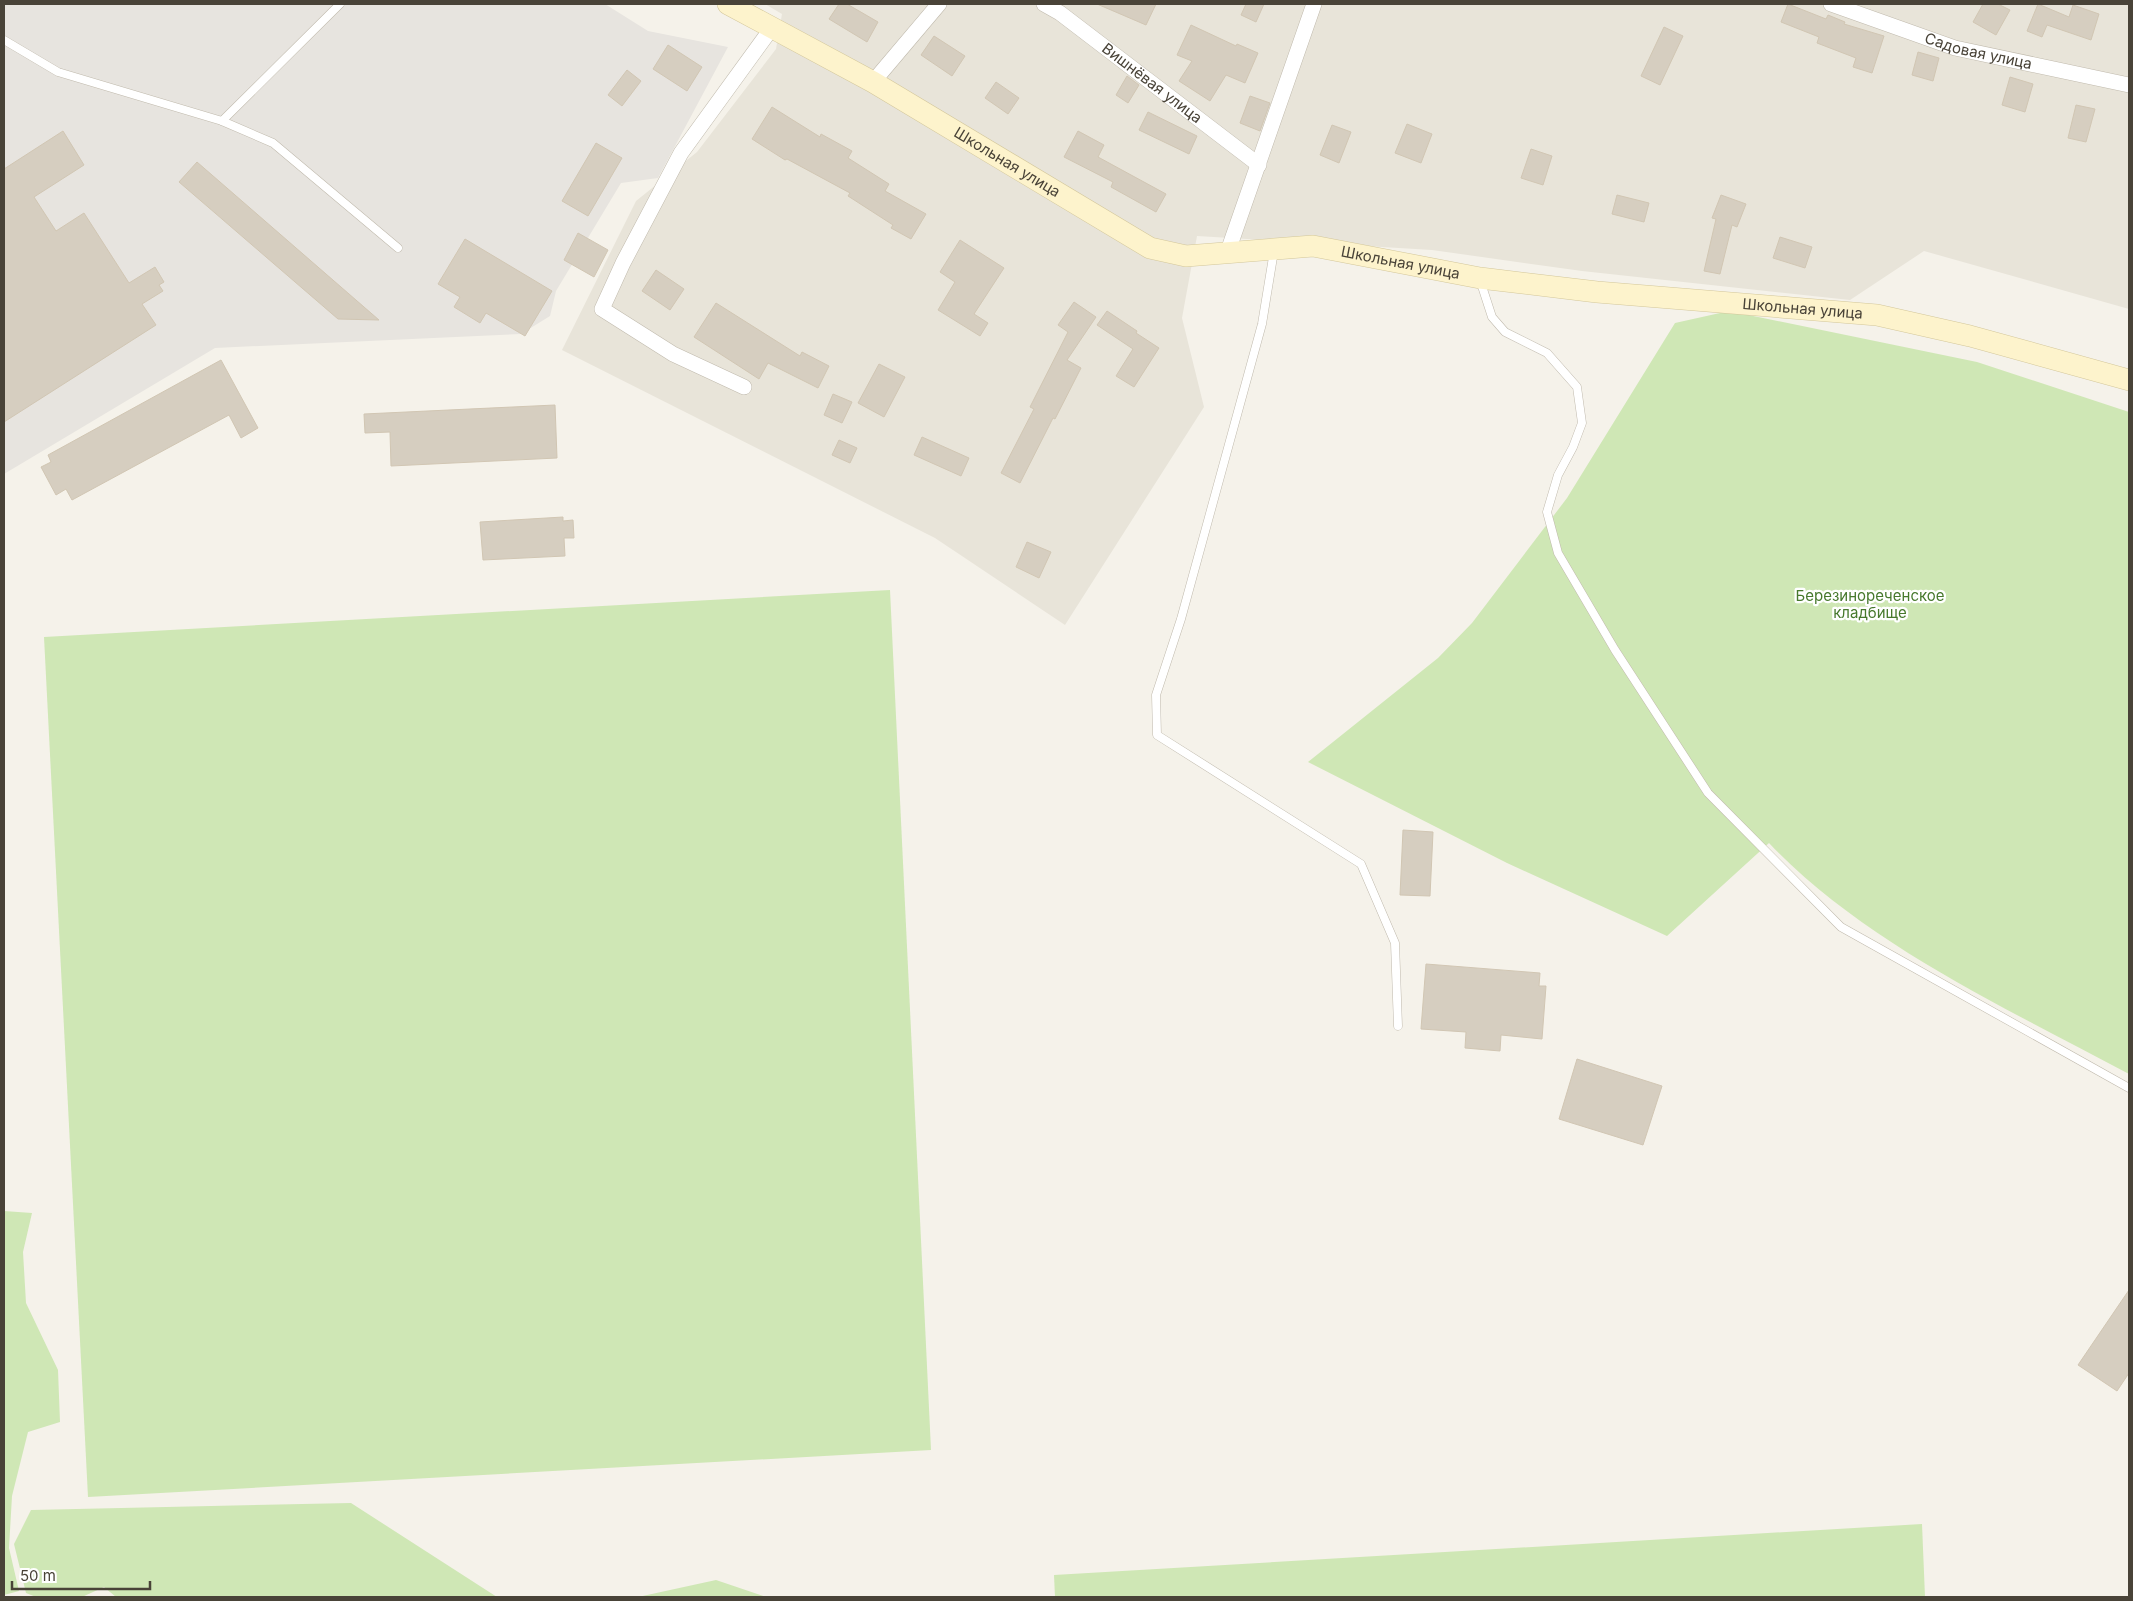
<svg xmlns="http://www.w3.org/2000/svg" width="2133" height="1601" font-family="Inter,sans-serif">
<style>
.residential{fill:#e8e4d9}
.industrial{fill:#e7e4df}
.green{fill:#cfe7b5}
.building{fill:#d6cec0;stroke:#d1c6b3}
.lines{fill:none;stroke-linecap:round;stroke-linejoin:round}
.lane-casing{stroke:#c0baad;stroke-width:9}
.street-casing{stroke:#c0baad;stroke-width:16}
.secondary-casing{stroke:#d3c79b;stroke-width:22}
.lane{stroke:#fff;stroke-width:8}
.street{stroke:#fff;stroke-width:15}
.secondary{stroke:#fdf3cc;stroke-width:21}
.labels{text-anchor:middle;stroke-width:4.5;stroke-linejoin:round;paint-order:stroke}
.street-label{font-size:15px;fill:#494338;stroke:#fff}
.park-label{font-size:15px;fill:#47792d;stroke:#fff}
</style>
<rect width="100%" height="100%" fill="#f5f2ea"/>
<polygon class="residential" points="765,4 2129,4 2129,309 1924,251 1850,300 1582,271 1432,250 1197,236 1182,318 1204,407 1065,625 935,538 562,350 636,201 697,152 776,49 782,14"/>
<polygon class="industrial" points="4,4 605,4 648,31 728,47 658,178 621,183 556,291 550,316 521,334 215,348 4,474"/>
<g class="green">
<path d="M1729,311L1977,362L2129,412V1074C2008,1009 1865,944 1769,843L1667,936L1507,863L1308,762L1438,658L1472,623L1567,498L1675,323Z"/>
<polygon points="890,590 931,1450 88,1497 44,637"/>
<polygon points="4,1211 32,1213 23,1252 26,1303 58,1370 60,1422 28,1432 12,1496 9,1548 19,1591 4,1595"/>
<polygon points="351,1503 497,1597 116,1597 104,1587 82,1597 36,1597 26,1593 14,1544 31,1510"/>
<polygon points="1922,1524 1925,1597 1055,1597 1054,1575"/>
<polygon points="716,1580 766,1597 638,1597"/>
</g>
<g class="building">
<polygon points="839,4 847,4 878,22 867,42 829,19"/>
<polygon points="1097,4 1156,4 1146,25"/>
<polygon points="1246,4 1264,4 1256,22 1241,15"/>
<polygon points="1788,4 1826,19 1828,15 1845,22 1844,24 1884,36 1872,73 1853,67 1856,58 1817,43 1819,37 1781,22"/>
<polygon points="1983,4 1998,4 2010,10 1996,35 1973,22"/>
<polygon points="2038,4 2069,17 2073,5 2099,14 2091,40 2047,25 2042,37 2027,31"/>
<polygon points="1191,25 1236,46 1237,44 1258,53 1245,83 1226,75 1210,101 1179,81 1192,61 1177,55"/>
<polygon points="1664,27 1683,36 1660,85 1641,76"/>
<polygon points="934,36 965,56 952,76 921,55"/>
<polygon points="668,45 702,67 687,91 653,69"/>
<polygon points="1918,52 1939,58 1933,81 1912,75"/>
<polygon points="627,70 641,81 622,106 608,95"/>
<polygon points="1127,76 1139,85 1128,103 1116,95"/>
<polygon points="2010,77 2033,84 2025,112 2002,105"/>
<polygon points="996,82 1019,98 1008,114 985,98"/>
<polygon points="1250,96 1270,103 1260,131 1240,123"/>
<polygon points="2076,105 2095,109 2086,142 2068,138"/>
<polygon points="772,107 820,137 821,134 852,151 848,158 889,184 885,191 926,214 911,239 891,228 893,225 848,196 850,193 787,159 785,160 752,139"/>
<polygon points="1148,112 1197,136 1189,154 1139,130"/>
<polygon points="1407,124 1432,134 1421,163 1395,153"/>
<polygon points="1332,125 1351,132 1339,163 1320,155"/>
<polygon points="63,131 84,165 34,197 56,231 84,213 129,283 155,267 164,282 159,285 163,291 142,304 156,325 4,422 4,169"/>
<polygon points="1078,131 1104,145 1098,157 1166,194 1156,212 1111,187 1113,182 1064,157"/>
<polygon points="596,143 622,158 588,216 562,201"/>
<polygon points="1531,149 1552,156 1543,185 1521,178"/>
<polygon points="197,162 379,320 338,319 179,182"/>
<polygon points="1617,195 1649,203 1644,222 1612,214"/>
<polygon points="1721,195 1746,204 1737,227 1732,225 1720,274 1704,271 1716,219 1712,218"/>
<polygon points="578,233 608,250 594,277 564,260"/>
<polygon points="1780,237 1812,247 1805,268 1773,258"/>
<polygon points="465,239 552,291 525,336 486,313 480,323 454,307 460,297 438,284"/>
<polygon points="960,240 1004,268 974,314 988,323 980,336 938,310 955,282 940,272"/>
<polygon points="656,270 684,289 670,310 642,291"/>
<polygon points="1074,302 1096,317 1067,360 1081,368 1055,419 1053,418 1020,483 1001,473 1034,409 1030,407 1068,332 1058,325"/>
<polygon points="716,303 800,356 802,352 829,366 818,388 768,363 759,379 694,337"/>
<polygon points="1107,311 1137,331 1136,333 1159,348 1134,387 1116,376 1133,349 1097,325"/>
<polygon points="221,360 258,428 241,438 229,415 72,500 66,489 56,495 41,467 51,462 48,455"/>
<polygon points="879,364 905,377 884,417 858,403"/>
<polygon points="833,394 852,402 842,423 824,415"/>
<polygon points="555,405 557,458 391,466 390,432 365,433 364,414"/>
<polygon points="922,437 969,458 961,476 914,455"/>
<polygon points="839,440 857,448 850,463 832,455"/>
<polygon points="563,517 563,521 573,520 574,538 564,538 565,556 483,560 480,522"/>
<polygon points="1027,542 1051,552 1039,578 1016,567"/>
<polygon points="1403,830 1433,832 1430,896 1400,895"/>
<polygon points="1426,964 1540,973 1539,986 1546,986 1542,1039 1501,1035 1500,1051 1465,1048 1466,1032 1421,1029"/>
<polygon points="1577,1059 1662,1086 1643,1145 1559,1119"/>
<polygon points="2129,1290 2129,1373 2117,1391 2078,1365"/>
</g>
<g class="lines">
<defs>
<g id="lane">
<polyline points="4,40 58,72 222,121 273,143 398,248"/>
<polyline points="222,121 340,4"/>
<polyline points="1274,251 1262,324 1181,619 1156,695 1157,735 1361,864 1395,943 1398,1026"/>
<polyline points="1480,280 1492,317 1505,332 1547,353 1577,387 1582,423 1573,447 1558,475 1547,512 1558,553 1615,650 1708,793 1841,927 2129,1088"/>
</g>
<g id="street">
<path id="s1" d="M1044,4L1060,13L1259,165"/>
<path id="s2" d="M1831,4L1955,48L2129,85"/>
<polyline points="873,82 939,4"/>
<polyline points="1227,254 1314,4"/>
<polyline points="744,387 673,354 602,309 623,263 681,153 771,29"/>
</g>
<g id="secondary">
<path id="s3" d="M728,4L873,82L1150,248L1186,256L1313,246L1480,278L1597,292L1877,315L1970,336L2129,380"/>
</g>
</defs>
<use href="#lane" class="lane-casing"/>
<use href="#street" class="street-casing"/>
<use href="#secondary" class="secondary-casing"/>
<use href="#lane" class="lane"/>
<use href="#street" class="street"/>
<use href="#secondary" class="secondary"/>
</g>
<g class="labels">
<g class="street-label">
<text dy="5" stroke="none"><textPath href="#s2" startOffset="155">Садовая улица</textPath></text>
<text dy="5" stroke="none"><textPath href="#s1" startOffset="134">Вишнёвая улица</textPath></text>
<text dy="5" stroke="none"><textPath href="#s3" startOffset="321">Школьная улица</textPath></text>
<text dy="5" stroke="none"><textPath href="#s3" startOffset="741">Школьная улица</textPath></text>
<text dy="5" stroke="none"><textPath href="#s3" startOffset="1146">Школьная улица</textPath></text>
</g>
<g class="park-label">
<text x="1870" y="601">Березинореченское<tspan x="1870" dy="17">кладбище</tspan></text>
</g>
</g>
<rect width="2133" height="1601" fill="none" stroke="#494338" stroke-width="10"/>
<path d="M12 1581v8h138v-8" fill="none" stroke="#494338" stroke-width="2.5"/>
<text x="20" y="1581" font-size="15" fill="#494338" stroke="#ffffff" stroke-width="4" paint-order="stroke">50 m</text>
</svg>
